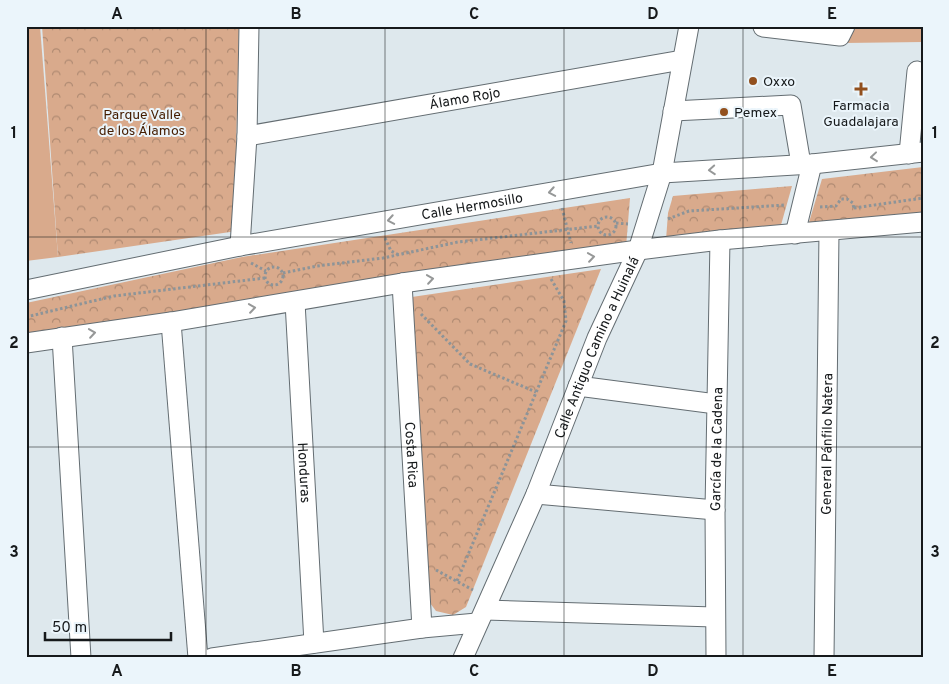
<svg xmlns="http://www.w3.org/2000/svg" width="949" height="684" font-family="Overpass,sans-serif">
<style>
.green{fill:#d9aa8c}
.forest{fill:url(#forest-crowns)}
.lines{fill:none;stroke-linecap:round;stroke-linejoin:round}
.minor-casing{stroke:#646d72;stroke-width:21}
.path{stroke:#8d9498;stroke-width:3;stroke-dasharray:2.5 2.5;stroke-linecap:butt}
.minor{stroke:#fff;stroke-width:19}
.oneway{stroke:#969898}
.grid{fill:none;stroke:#16191b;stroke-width:1;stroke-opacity:0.55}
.poi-dot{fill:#92501e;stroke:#ebf5fb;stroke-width:2}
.labels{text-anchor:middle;stroke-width:4;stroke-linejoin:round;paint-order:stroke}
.poi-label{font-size:14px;fill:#16191b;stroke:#ebf5fb;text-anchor:start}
.street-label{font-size:14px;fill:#16191b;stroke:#ebf5fb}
.park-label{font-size:14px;fill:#451d00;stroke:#ebf5fb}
.neatline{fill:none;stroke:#16191b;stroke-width:2}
.grid-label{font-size:16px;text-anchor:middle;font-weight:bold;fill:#16191b}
</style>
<defs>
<pattern id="forest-crowns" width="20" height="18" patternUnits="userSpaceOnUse" patternTransform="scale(1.25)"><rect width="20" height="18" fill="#d9aa8c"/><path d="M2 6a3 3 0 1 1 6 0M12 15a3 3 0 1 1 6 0" fill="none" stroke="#af8a72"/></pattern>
</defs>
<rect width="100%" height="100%" fill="#dee8ed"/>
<g class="green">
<polygon points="26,26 40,26 58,257 26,261"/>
<polygon points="847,26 923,26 923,42 844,43"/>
</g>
<g class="forest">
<polygon points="42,26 239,26 236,152 237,231 58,257"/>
<polygon points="923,167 923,216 807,229 822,179"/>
<polygon points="792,186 779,232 666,240 668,213 673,196"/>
<polygon points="630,198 626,247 26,343 26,303 242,257"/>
<polygon points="601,269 466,607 453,615 436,611 430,603 405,298"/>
</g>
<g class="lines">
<defs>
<g id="minor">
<polyline points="763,27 840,36 845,26"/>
<polyline points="673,111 791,105 801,164"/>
<path id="s1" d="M247,136L682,60"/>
<polyline points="909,154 917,71"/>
<polyline points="795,234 812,164"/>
<polyline points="240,246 247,136 249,26"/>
<path id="s2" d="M402,283L422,628"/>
<path id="s3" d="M26,290L240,246L662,173L812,164L923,152"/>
<path id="s4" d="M295,302L314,643"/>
<polyline points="171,322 198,658"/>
<polyline points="62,337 81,658"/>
<polyline points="26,343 171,322 402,283 638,250 720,240 923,222"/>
<polyline points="578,386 716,404"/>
<polyline points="536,494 715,510"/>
<polyline points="485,610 714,617"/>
<polyline points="212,658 422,628 477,623"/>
<path id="s5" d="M463,658L536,494L597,338L638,250L662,173L689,26"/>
<path id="s6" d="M716,658L715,510L720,240"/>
<path id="s7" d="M824,658L829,232"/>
</g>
</defs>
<use href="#minor" class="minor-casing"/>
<g class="path">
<polyline points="820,207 836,206 841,199 847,199 853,203 854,210"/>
<polyline points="562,208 571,243"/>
<polyline points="854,208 923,198"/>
<circle cx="607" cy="226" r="9"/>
<polyline points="668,219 689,211 785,205"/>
<polyline points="616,223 628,224"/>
<polyline points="385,238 391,251 399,255"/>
<polyline points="251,263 266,271"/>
<circle cx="274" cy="276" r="9"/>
<polyline points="283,273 317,266 383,258 458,242 598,226"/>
<polyline points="421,314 470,364 536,392"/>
<polyline points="26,317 114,296 265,278"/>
<polyline points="436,570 473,590"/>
<polyline points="457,581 566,321 564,301 551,279"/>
</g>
<use href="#minor" class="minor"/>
</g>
<defs><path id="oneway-chevron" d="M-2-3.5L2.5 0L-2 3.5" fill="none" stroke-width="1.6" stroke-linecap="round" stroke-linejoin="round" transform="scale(1.25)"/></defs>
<g class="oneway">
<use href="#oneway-chevron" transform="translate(874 157) rotate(174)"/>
<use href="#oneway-chevron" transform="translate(712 170) rotate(176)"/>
<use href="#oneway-chevron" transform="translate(552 192) rotate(170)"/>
<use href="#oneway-chevron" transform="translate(391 220) rotate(170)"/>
<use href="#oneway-chevron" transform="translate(591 257) rotate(-8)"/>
<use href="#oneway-chevron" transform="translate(430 279) rotate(-8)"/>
<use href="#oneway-chevron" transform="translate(252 308) rotate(-8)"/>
<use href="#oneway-chevron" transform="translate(92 333) rotate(-8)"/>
</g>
<path class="grid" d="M206,26V658M385,26V658M564,26V658M743,26V658M26,237H923M26,447H923"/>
<g class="poi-dot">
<circle cx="753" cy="81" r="5"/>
<path d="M858.5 81.5h5v5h5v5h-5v5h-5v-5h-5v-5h5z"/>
<circle cx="724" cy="112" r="5"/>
</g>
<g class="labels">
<g class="poi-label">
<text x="763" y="86">Oxxo</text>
<text x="861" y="110" text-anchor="middle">Farmacia<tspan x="861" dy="16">Guadalajara</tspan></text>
<text x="734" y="117">Pemex</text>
</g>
<g class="street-label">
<text dy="5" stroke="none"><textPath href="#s1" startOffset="221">Álamo Rojo</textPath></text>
<text dy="5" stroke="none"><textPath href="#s3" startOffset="454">Calle Hermosillo</textPath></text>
<text dy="5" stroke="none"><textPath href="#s5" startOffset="338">Calle Antiguo Camino a Huinalá</textPath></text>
<text dy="5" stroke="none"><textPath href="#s7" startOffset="214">General Pánfilo Natera</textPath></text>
<text dy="5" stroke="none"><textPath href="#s6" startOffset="209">García de la Cadena</textPath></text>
<text dy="5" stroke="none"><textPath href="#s2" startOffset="172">Costa Rica</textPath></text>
<text dy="5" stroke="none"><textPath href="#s4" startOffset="171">Honduras</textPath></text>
</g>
<g class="park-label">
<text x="142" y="119">Parque Valle<tspan x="142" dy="16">de los Álamos</tspan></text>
</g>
</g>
<rect width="949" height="684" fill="none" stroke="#ebf5fb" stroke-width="55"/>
<path d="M45 632v8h126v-8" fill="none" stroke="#16191b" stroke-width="2.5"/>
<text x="52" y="632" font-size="15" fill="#16191b" stroke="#ebf5fb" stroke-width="4" paint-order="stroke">50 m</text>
<rect x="28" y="28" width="894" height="628" class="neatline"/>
<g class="grid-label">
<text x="117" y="19">A</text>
<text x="296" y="19">B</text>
<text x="474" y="19">C</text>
<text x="653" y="19">D</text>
<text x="832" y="19">E</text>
<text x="14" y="138">1</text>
<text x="935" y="138">1</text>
<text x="14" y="348">2</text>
<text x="935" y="348">2</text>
<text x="14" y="557">3</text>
<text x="935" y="557">3</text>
<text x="117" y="676">A</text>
<text x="296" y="676">B</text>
<text x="474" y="676">C</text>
<text x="653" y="676">D</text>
<text x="832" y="676">E</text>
</g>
</svg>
